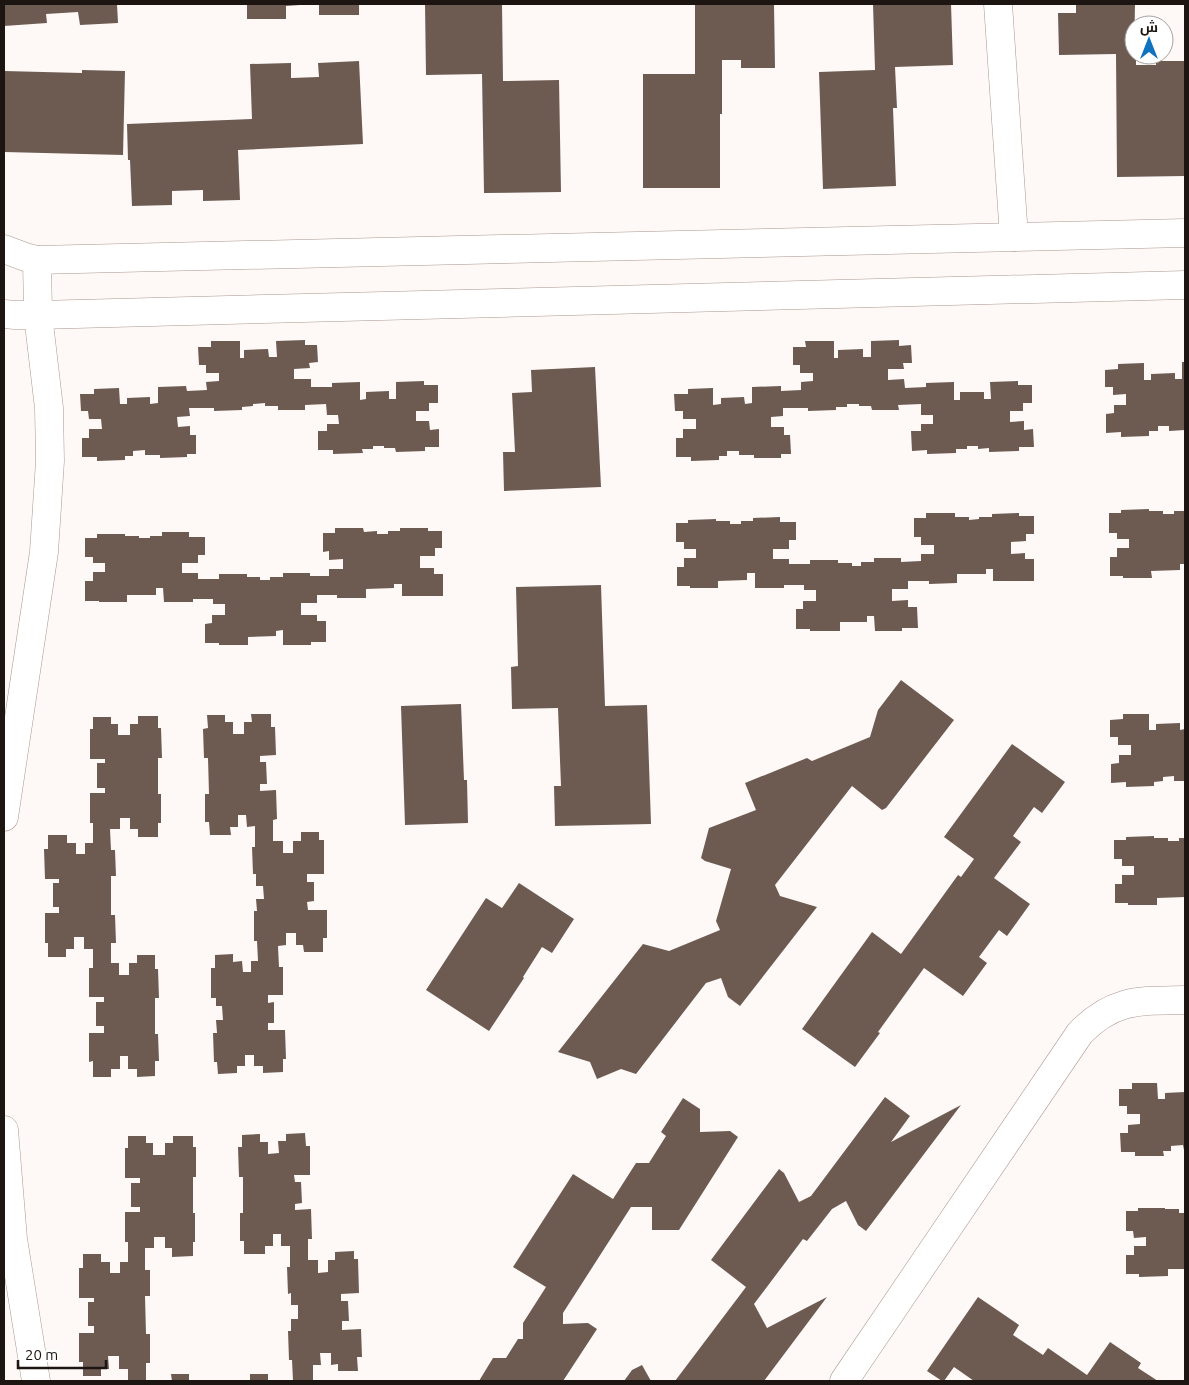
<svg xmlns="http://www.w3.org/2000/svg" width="1189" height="1385" font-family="Ubuntu,Cairo,sans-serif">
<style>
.building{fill:#6d5b52}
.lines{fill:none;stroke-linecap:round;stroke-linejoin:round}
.minor-casing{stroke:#ab978d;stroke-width:29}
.minor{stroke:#fff;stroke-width:28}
</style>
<rect width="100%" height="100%" fill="#fef9f7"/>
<g class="building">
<polygon points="4,4 117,4 118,23 80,25 78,12 46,14 47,23 4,26"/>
<polygon points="247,4 300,4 300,5 286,6 286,19 247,19"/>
<rect x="319" y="4" width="40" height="11"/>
<polygon points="425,4 502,4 503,81 559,80 561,192 484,193 482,74 426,75"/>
<polygon points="695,4 774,4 775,68 741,68 741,60 722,60 722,114 720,114 720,188 643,188 643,74 695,74"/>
<polygon points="873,4 951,4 953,65 895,67 897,108 893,108 896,186 823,189 819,72 875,70"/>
<polygon points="1076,4 1135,4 1134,55 1136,55 1136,65 1156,65 1156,61 1185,61 1185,103 1184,103 1185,130 1185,176 1117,177 1116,54 1059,55 1058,13 1076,13"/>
<polygon points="359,61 363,144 238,150 240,200 203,201 203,190 172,191 172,205 132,206 130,160 128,160 127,124 252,119 250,64 291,63 291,78 319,77 318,63"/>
<polygon points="82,70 125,71 123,155 4,152 4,71 82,73"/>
<polygon points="305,340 305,345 317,345 318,362 309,363 310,368 294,369 294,379 311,379 311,387 332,387 332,383 360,382 360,400 366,399 366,392 389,391 389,399 396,399 396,382 424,381 424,385 438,385 438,403 429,403 429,411 416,411 416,421 429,421 430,430 439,429 439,447 425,447 425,451 396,452 395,448 384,448 384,446 373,446 373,449 362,449 363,453 333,454 333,450 318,450 318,431 327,431 327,424 339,424 338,415 327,415 326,404 305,405 305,410 278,410 278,406 265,406 265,403 253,404 253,406 242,407 242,410 214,411 214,408 189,408 190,416 177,417 178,427 190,426 190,435 196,435 196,454 187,454 187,457 160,458 160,455 145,455 145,450 133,451 133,456 125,456 125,460 97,461 97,457 82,457 82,438 89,438 89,429 102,429 101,419 89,419 88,411 81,411 80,394 94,394 94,389 119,388 120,404 127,404 127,398 150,397 150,404 158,403 158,387 186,386 187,391 207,390 206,382 219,381 219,373 206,373 206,365 199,365 198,347 211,347 211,341 240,341 240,358 244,358 244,350 268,349 269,357 277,357 276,341"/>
<polygon points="899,340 899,346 911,345 912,363 903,363 904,369 888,369 888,380 904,379 905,388 926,387 926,383 954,382 954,400 960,400 960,392 984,392 984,399 991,399 990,382 1018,381 1018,385 1032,385 1032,403 1023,403 1023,411 1010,411 1010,422 1024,421 1024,430 1033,429 1034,447 1019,447 1019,451 989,452 989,448 978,449 978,446 967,446 967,449 956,449 956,453 927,454 927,450 912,451 911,431 921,431 921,424 933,424 933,415 921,415 921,404 898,405 899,410 872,410 871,406 859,406 859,404 847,404 847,407 836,407 836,410 808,411 808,408 783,408 783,416 771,417 771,427 784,427 784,435 790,435 791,454 781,454 781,458 754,458 754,455 739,455 739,451 727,451 727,456 719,456 719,460 691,461 691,457 676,457 676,438 683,438 683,429 696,429 696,419 683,419 683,411 675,411 674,394 688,394 688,389 713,388 713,405 721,404 721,398 744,397 745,404 752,403 752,387 781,386 781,391 801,390 801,382 813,381 813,373 800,373 800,365 793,365 793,347 806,347 805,341 834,341 834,358 838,358 838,350 863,349 863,357 871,357 871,341"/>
<polygon points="1182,362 1185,362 1185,430 1169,431 1169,426 1158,426 1158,431 1149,431 1149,436 1121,437 1121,432 1106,433 1106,414 1114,413 1114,405 1126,405 1126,394 1113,395 1113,387 1105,387 1105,370 1118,369 1118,364 1144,363 1144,380 1151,380 1151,374 1175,373 1175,379 1182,379"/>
<polygon points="595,367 601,487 504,491 503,452 515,452 512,393 532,392 531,370"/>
<polygon points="1149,509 1149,511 1163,511 1163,514 1174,514 1174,511 1185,511 1185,564 1180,564 1180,570 1151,571 1152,578 1123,578 1123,576 1110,576 1110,557 1117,557 1117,548 1129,548 1129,539 1117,539 1117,533 1109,533 1109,513 1121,513 1121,510"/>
<polygon points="926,513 955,513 955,517 969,517 969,520 979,519 979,517 992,517 992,514 1019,513 1019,516 1034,516 1034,534 1026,534 1026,541 1011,542 1011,554 1025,553 1025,559 1034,559 1034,581 993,581 993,569 986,569 986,574 957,574 957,583 929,584 929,581 908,581 908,589 892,589 892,601 908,600 908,607 917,607 918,628 902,628 902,631 875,631 874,616 867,616 867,622 840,622 840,631 810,631 810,629 796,629 796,609 803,609 803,601 816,601 816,590 804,590 804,585 784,585 784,588 755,588 755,573 747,573 747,580 718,581 718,588 690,588 690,586 677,586 677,567 684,567 684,558 696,558 696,549 684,549 684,542 676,542 676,523 688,523 688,520 716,519 716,521 730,521 730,524 741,524 741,521 753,521 753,518 780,517 780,522 796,522 796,540 789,540 789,549 773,549 773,559 789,559 789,564 810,564 810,560 838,560 838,563 852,563 852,566 861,566 861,562 874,562 874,558 901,558 901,562 921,561 921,554 934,554 934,545 921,545 921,537 914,537 914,518 926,518"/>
<polygon points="335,528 363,528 364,532 377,531 377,534 388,534 388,531 400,531 400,528 428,528 428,531 442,531 442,548 435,548 435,556 420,556 420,568 434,568 434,574 443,574 443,596 402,596 402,584 394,584 394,588 366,589 366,598 337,598 337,595 317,595 317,603 301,603 301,615 317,615 317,621 326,621 326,642 311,642 311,645 283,645 283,630 276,631 276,636 248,637 248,645 219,645 219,643 205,643 205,624 212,623 212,615 225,615 225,604 213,604 213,599 193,599 193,602 164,602 163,588 156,588 156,595 127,595 127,602 99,602 99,601 85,601 85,581 93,581 93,572 105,572 105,563 93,563 93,557 85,557 85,538 97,538 97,534 125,534 125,536 139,536 139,538 150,538 150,536 162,536 162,532 189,532 189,537 205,537 205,555 198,555 198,563 182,563 182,573 198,573 198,579 219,579 219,574 247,574 247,577 260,577 260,580 270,580 270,577 283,577 283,573 310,573 310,576 329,576 329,569 343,569 343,559 329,560 329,551 323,552 323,533 335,533"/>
<polygon points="601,585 605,706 647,705 651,824 555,826 554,786 561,786 558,708 512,709 511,667 518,666 516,587"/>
<polygon points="901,680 954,720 886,808 882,810 852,786 775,885 780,896 817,907 740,1006 728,997 721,978 706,983 636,1074 621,1069 597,1079 590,1062 558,1052 643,944 669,951 720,930 716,921 731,869 705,861 701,858 709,828 756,810 745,783 807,758 812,761 870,737 878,710"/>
<polygon points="461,704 464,780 467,780 468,823 405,825 401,706"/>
<polygon points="251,714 271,714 271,727 275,727 276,755 260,756 260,762 266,762 267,784 260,784 260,791 276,790 277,819 273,820 273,841 283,841 283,853 293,853 293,841 301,841 301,832 319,832 319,840 324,840 324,874 307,874 307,882 314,882 314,901 307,902 308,910 327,910 327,938 323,938 323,952 304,952 303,945 296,945 296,933 286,933 286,945 278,946 279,967 283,967 283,995 268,995 268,1003 274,1002 274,1023 268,1023 268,1030 285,1030 286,1059 283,1059 283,1072 263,1073 263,1066 254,1066 254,1055 245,1055 245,1066 237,1066 237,1073 218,1074 217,1062 214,1062 213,1033 217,1033 216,1020 223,1020 222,1006 216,1006 216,998 211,998 211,968 215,968 215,955 233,954 233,962 242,961 243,972 251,972 251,961 258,961 257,941 254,941 254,911 257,911 256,899 264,899 263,886 256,886 256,874 253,874 252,847 255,847 255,826 247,827 246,815 238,815 238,827 230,827 231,835 210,835 209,822 205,822 205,794 209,794 208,758 204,758 203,729 208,728 207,715 225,715 225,722 233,722 233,734 244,734 244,722 252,722"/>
<polygon points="1123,714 1149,714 1149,730 1156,730 1156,724 1180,723 1180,730 1185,729 1185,781 1174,781 1174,776 1163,777 1163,781 1154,782 1154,786 1126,787 1126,782 1111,783 1111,764 1119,763 1119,755 1131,755 1131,745 1118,745 1118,737 1110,737 1110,720 1123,719"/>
<polygon points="138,716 158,716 158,728 161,728 162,758 158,758 158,794 161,794 161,823 158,823 158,837 138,837 138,829 130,829 130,818 120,818 120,829 110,829 111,850 115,850 116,876 111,876 111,915 115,915 116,943 111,943 111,963 119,963 119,975 129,975 129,963 137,963 137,955 155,955 155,969 158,969 159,998 155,998 155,1034 158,1034 159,1061 155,1061 155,1076 137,1077 137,1069 128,1069 128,1056 120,1056 120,1069 111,1069 111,1077 93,1077 93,1061 89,1062 89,1033 104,1033 104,1026 96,1026 96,1002 104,1002 104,997 89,997 89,968 93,968 93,949 84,949 84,937 74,937 74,949 66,949 66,957 48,957 48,943 45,943 45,913 59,913 59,907 53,907 53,883 59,883 59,879 45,879 44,849 48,849 48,835 67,835 67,843 76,843 76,854 85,854 85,843 93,843 93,823 90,823 90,793 105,793 105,788 97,788 97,763 105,763 105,759 90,759 90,729 93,729 93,717 111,717 111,724 118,724 118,735 130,735 130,724 138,724"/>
<polygon points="1012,744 1065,782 1042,813 1034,807 1013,836 1021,842 994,878 1030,904 1007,936 999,930 979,957 987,963 963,996 924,968 878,1032 880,1033 855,1067 802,1029 872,932 901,954 958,875 961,877 974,859 944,837"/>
<polygon points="1154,836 1154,838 1168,838 1168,841 1179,841 1179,838 1185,838 1185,897 1157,898 1157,905 1128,905 1128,903 1115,903 1115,884 1122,884 1122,875 1134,875 1134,866 1122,866 1122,859 1114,859 1114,840 1126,840 1126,837"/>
<polygon points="519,883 574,919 552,953 542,947 523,977 524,978 489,1031 426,990 486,898 502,908"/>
<polygon points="1132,1083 1157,1083 1158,1099 1165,1099 1165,1093 1185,1092 1185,1150 1184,1150 1183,1145 1171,1146 1171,1151 1163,1151 1164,1156 1135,1156 1135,1152 1121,1152 1120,1133 1128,1133 1128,1125 1140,1124 1140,1114 1127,1114 1127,1106 1119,1106 1119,1089 1132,1089"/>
<polygon points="885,1097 910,1116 891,1142 961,1105 866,1231 858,1225 846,1201 832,1209 807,1241 803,1239 754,1304 767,1328 827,1297 764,1381 675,1381 746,1287 711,1260 779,1169 784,1173 799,1202 811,1196"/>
<polygon points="683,1098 700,1109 700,1132 730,1131 738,1137 679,1230 652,1230 652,1207 631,1207 563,1313 563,1324 588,1323 597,1329 563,1381 479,1381 493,1358 506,1358 518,1339 523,1339 523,1323 546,1287 513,1267 573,1174 613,1199 636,1163 649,1163 666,1136 661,1132"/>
<polygon points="305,1133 306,1146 310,1146 310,1175 294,1175 295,1182 301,1182 302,1203 295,1204 295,1210 311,1209 312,1239 308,1239 308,1260 318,1260 318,1273 328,1272 328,1260 335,1260 335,1252 354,1251 354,1259 358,1259 359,1293 341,1294 341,1301 348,1301 349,1321 342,1321 342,1330 361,1329 362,1357 357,1357 358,1371 338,1371 338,1364 331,1365 331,1353 320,1353 321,1365 313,1365 313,1381 293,1381 292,1360 289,1360 288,1331 291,1331 291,1319 298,1319 298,1305 291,1305 291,1293 288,1294 287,1267 290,1267 290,1246 281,1246 281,1234 273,1234 273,1246 265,1246 265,1254 244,1254 244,1241 240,1241 240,1213 243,1213 243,1177 239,1177 238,1147 242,1147 242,1135 260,1134 260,1142 268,1142 268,1154 279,1153 278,1141 286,1141 286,1134"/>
<polygon points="128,1136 146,1136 146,1143 153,1143 153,1155 165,1155 165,1143 173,1143 173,1136 193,1136 193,1147 196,1147 196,1177 193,1177 193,1213 195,1213 195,1242 193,1242 193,1256 172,1257 172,1248 165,1248 165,1237 154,1237 154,1248 145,1248 145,1270 150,1270 150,1296 145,1296 146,1334 150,1334 150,1363 146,1363 146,1381 128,1381 128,1369 119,1369 119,1356 108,1356 109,1369 101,1369 101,1376 83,1376 83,1362 79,1362 79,1333 94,1333 94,1326 88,1326 88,1302 94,1302 94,1298 79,1298 79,1268 83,1268 83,1254 101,1254 101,1262 110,1262 110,1273 120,1273 120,1262 128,1262 128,1242 125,1242 125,1212 140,1212 140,1207 131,1207 131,1183 140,1183 140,1178 125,1178 125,1148 128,1148"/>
<polygon points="1138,1208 1165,1208 1165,1209 1179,1209 1179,1213 1185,1213 1185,1269 1168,1269 1168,1276 1139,1277 1139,1274 1126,1274 1126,1255 1134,1255 1134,1246 1146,1246 1146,1237 1134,1238 1133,1231 1126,1231 1126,1211 1138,1211"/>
<polygon points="978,1297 1019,1325 1013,1335 1043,1355 1048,1348 1087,1375 1110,1342 1141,1363 1138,1368 1158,1381 974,1381 954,1367 944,1381 942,1381 927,1371"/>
<polygon points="642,1365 651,1381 624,1381 632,1370"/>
<polygon points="171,1374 189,1374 189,1381 172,1381"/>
<rect x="250" y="1374" width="18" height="7"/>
</g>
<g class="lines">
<defs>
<g id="minor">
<polyline points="998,4 1014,237"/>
<polyline points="4,249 28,258 37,260 1185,233"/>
<polyline points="4,314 15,315 38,315 1185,285"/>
<polyline points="4,817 44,552 50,461 49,408 38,315 37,260"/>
<polyline points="4,1130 13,1239 36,1381"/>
<path d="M844,1381L1080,1033C1114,998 1140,1001 1185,1000"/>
</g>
</defs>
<use href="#minor" class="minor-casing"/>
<use href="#minor" class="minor"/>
</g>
<rect width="1189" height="1385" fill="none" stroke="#1d1511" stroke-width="10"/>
<g transform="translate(1149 40)"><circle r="24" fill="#ffffff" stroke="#a5a1a0"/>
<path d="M0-4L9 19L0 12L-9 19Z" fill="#0e72be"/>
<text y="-8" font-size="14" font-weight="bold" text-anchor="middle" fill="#1d1511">ش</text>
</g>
<path d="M18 1360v8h88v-8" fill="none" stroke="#1d1511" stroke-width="2.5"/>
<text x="25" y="1360" font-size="15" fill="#1d1511" stroke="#ffffff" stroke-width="4" paint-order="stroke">20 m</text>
</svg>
